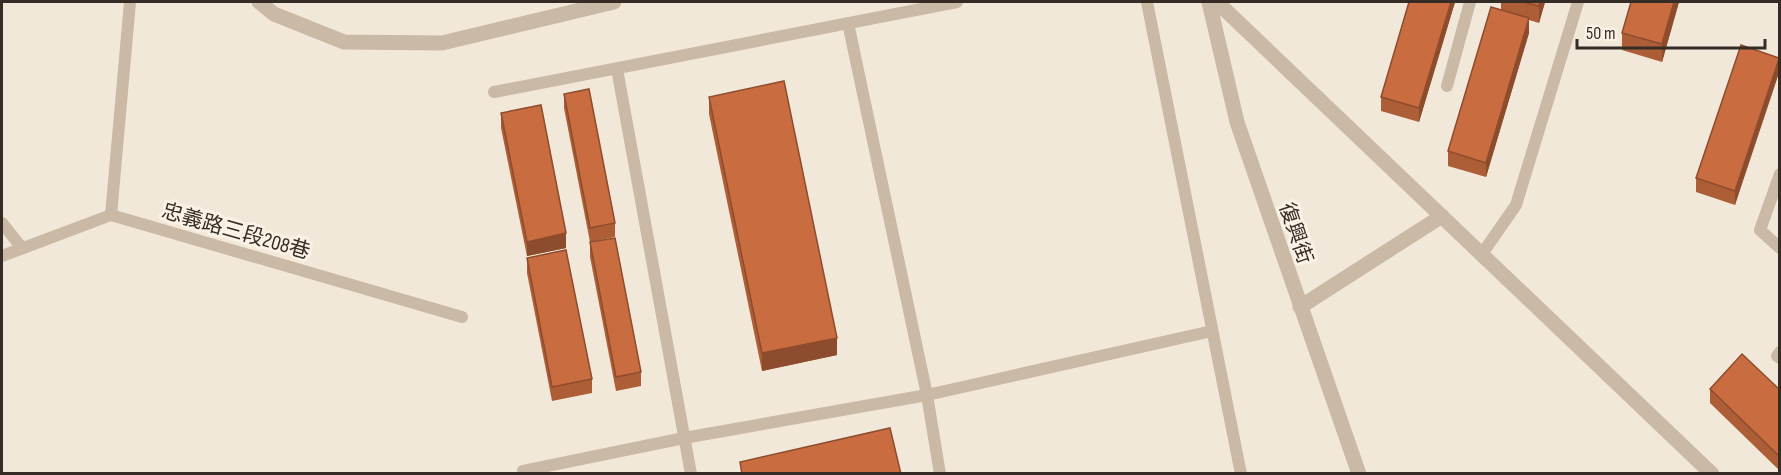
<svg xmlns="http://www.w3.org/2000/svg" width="1781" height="475" font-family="'Sofia Sans Condensed','Noto Sans TC',sans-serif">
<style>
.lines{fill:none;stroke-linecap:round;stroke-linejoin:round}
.lane{stroke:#cab9a5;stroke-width:12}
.street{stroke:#cab9a5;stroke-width:15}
.wall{fill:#ad5e37}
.shaded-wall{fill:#8d4c2d}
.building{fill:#c96d40;stroke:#8d4c2d;stroke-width:1.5}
.labels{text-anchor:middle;stroke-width:6;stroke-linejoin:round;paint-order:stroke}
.street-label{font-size:21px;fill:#362c26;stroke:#faf2e5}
</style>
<rect width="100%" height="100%" fill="#f2e8d9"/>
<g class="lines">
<g class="lane">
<polyline points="1147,2 1241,474"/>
<polyline points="848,23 927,395 940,474"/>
<polyline points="617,69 691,474"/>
<polyline points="1447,86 1470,2"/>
<polyline points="494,92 957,2"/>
<polyline points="1780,174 1760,230 1780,248"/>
<polyline points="111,215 130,2"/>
<polyline points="2,223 22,248"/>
<polyline points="1482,254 1516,205 1578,2"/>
<polyline points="2,256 111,215 462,317"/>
<polyline points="1780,352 1777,356 1780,358"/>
<polyline points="523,474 523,471 684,438 927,395 1212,331"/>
</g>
<g class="street">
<polyline points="259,2 274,14 344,42 442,43 614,2"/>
<polyline points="1209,2 1237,122 1359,474"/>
<polyline points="1217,2 1712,474"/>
<polyline points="1300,307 1442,216"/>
</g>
</g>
<g class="wall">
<polygon points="1409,2 1455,2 1419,122 1381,111 1381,97"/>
<polygon points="1501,2 1545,2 1539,23 1529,20 1529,33 1486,177 1448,166 1448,151 1501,10"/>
<polygon points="1631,2 1679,2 1662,62 1622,50 1622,33"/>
<polygon points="1779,58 1735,205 1696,192 1696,178"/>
<polygon points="564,94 615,223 615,237 590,242 564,108"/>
<polygon points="709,97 837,355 762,371 709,114"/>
<polygon points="501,113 566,248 527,256 501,128"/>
<polygon points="590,242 641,372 641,386 616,391 590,257"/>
<polygon points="527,258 592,379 592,393 552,401 527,273"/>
<polygon points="1710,389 1779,389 1779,470 1710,403"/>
</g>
<g class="shaded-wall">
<polygon points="1451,2 1455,2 1419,122 1419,108"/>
<polygon points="1540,2 1545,2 1539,23 1539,6"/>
<polygon points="1674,2 1679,2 1662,62 1662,44"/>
<polygon points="1529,18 1529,33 1486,177 1486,163"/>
<polygon points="1779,59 1779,73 1735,205 1735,191"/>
<polygon points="566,233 566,248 527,256 527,242"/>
<polygon points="837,338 837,355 762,371 762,353"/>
</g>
<g class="building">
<polygon points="1409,2 1451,2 1419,108 1381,97"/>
<polygon points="1523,2 1540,2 1539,6"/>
<polygon points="1631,2 1674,2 1662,44 1622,33"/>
<polygon points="1491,7 1529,18 1486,163 1448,151"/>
<polygon points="1741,45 1779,58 1779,59 1735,191 1696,178"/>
<polygon points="784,81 837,338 762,353 709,97"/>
<polygon points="589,89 615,223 590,228 564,94"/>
<polygon points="541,105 566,233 527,242 501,113"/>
<polygon points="615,238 641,372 616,377 590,242"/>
<polygon points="566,250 592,379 552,387 527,258"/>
<polygon points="1742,354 1779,389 1779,456 1710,389"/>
<polygon points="890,428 901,474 742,474 740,462"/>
</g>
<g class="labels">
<g class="street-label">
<text transform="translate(236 231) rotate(16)" y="7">忠義路三段208巷</text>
<text transform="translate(1296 233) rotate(71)" y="7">復興街</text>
</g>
</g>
<rect width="1781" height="475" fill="none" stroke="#362c26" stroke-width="6"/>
<path d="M1577 39v9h188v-9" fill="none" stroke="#362c26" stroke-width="3"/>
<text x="1586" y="39" font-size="18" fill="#362c26" stroke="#faf2e5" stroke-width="4.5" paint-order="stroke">50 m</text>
</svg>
